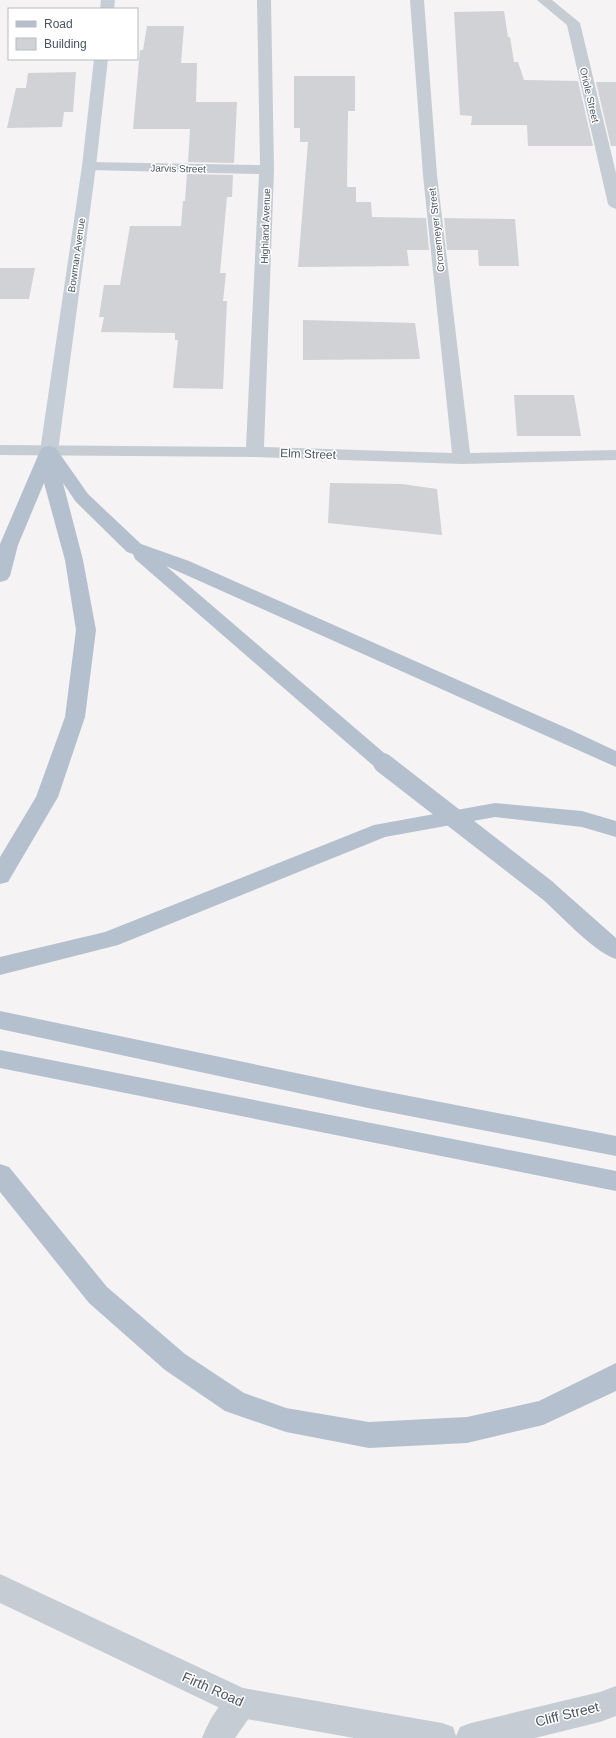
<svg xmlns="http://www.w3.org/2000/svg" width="616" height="1738" font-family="Arial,sans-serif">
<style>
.building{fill:#d0d2d6}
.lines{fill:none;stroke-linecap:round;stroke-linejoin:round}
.lane{fill:#c5ccd3;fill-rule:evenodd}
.street{fill:#c5ccd3;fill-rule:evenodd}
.secondary{fill:#c5cdd7;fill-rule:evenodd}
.primary{fill:#b5c0cf;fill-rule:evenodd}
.primary-bridge{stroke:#b5c0cf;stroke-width:20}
.labels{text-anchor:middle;stroke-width:3;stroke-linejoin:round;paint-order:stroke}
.far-street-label{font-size:10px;fill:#4b545f;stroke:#fff}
.street-label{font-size:12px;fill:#4b545f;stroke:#fff}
.near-street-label{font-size:14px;fill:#4b545f;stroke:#fff}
</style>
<rect width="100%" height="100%" fill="#f5f3f3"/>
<g class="building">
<polygon points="504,11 508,37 510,37 514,62 518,62 524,80 578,81 593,146 528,146 527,125 471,125 472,116 460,115 454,12"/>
<polygon points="147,26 184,26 181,63 197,63 196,102 237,102 234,163 188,162 190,129 133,129 140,50 143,50"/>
<polygon points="76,72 73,112 64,112 62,127 7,128 16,88 26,88 28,73"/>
<polygon points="294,76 355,76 355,111 348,111 347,187 356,187 356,202 371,202 372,217 426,218 429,250 407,250 409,266 298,267 308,142 300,142 300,128 294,128"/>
<polygon points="596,82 616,82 616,146 611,146"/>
<polygon points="187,174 233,175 232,197 227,197 220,273 226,273 223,301 227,301 223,389 173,388 178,340 175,340 175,333 101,332 104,317 99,317 104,285 120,285 130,226 181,226 183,201 185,201"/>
<polygon points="444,218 515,219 519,266 479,266 478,250 447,250"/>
<polygon points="0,268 35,268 29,299 0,299"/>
<polygon points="303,320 415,323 420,359 303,360"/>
<polygon points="514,395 574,395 581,436 517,436"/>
<polygon points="330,483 402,484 437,489 442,535 328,523"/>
</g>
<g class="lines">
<path class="lane" d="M241,1688L252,1692L256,1703L252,1714L235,1738H202C209,1720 223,1695 241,1688Z"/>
<g class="street">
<polygon points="257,0 271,0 274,170 264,447 452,453 423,175 410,0 424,0 437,175 470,453 616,450 616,460 462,464 255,457 0,455 0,445 246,447 259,174 89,170 84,169 82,166 84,163 89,162 260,165"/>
<polygon points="537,0 552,0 580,23 616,173 616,209 611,207 608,204 567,25"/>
<polygon points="0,1574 243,1688 442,1723 453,1727 456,1736 460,1727 471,1723 600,1692 616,1686 616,1716 600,1722 535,1738 354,1738 241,1718 0,1603"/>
</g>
<g class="secondary">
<polygon points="101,0 115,0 114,9 100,9"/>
<polygon points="94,59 108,59 96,166 58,451 55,455 49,456 43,455 40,451 82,166"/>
</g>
<g class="primary">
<polygon points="49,446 55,447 88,494 141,544 189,561 571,730 616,751 616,767 166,566 390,758 393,763 390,768 383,770 376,768 135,559 133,554 127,552 76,502 63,483 83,560 96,630 85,717 58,797 8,882 0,884 0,857 36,797 65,717 76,630 65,560 44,483 18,545 10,576 7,580 0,582 0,544 40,451 43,447"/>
<polygon points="495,803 582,811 616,821 616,837 582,827 495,817 385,837 118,945 0,975 0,957 105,932 374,825"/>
<path d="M547,882L555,884L616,938V959C592,951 559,913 539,896L536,890L539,884Z"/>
<polygon points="0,1011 368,1088 616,1136 616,1156 368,1108 0,1029"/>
<polygon points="0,1050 616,1171 616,1191 0,1068"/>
<polygon points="0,1164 9,1167 107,1287 185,1354 244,1393 286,1408 369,1422 467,1417 539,1401 616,1363 616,1391 543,1425 467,1443 369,1448 286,1432 225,1411 165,1370 89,1303 0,1192"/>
</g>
<polyline class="primary-bridge" points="383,763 547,890"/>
</g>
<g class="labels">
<g class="far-street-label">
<text transform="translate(590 95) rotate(77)" y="4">Oriole Street</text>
<text transform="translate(178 168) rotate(1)" y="4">Jarvis Street</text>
<text transform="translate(265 226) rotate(-88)" y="4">Highland Avenue</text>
<text transform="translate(436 230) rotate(-96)" y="4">Cronemeyer Street</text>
<text transform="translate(76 255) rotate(-82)" y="4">Bowman Avenue</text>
</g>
<g class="street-label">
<text transform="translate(308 454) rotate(2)" y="4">Elm Street</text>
</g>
<g class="near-street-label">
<text transform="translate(213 1689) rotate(24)" y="5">Firth Road</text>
<text transform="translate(567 1714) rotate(-14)" y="5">Cliff Street</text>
</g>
</g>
<rect x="8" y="8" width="130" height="52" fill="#ffffff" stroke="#b7bbbf"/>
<rect x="16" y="21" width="20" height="6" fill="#b5c0cf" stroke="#b7bbbf"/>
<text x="44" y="28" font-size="12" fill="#4b545f">Road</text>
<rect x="16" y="38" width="20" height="12" fill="#d0d2d6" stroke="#b7bbbf"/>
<text x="44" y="48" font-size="12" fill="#4b545f">Building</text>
</svg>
